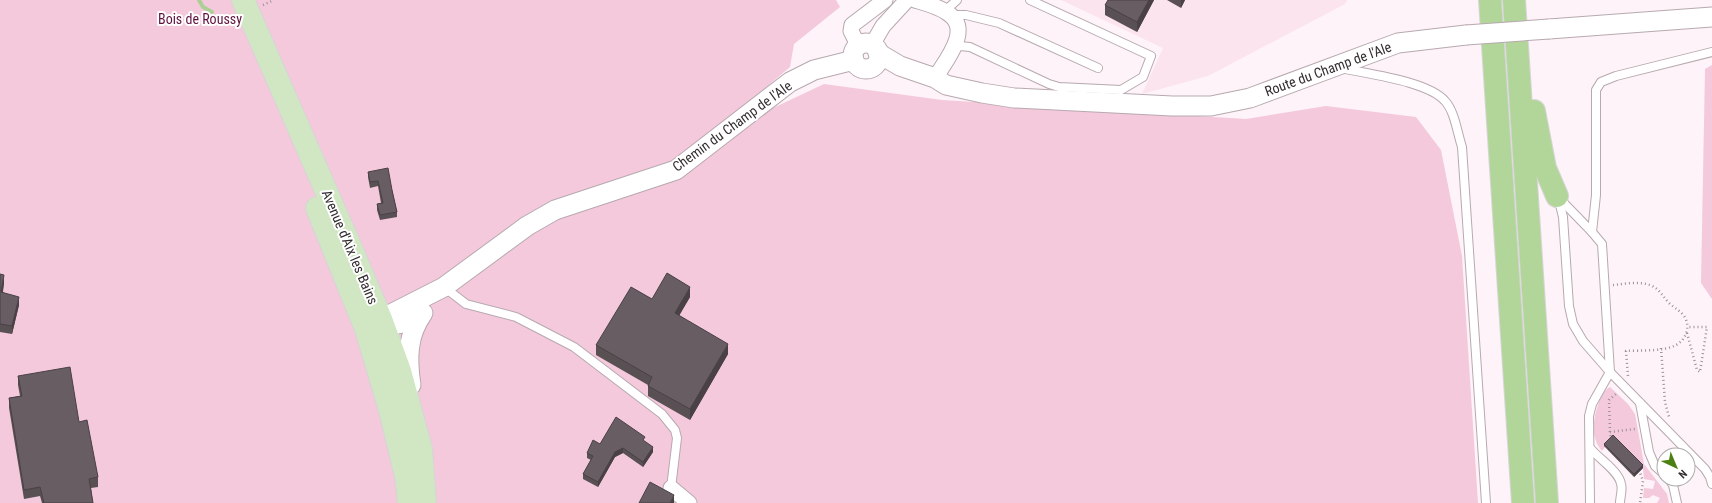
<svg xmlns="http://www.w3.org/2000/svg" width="1712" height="503" font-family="'Roboto Condensed',sans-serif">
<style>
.built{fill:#fbe4ee}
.green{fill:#f4c9dc}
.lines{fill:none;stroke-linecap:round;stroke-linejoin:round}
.stream{stroke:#adcf95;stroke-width:4}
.service-casing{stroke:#b7a9af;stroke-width:10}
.minor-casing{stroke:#b7a9af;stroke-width:17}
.tertiary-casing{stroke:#b7a9af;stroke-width:21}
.primary-casing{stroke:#d6d5d6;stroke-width:24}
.motorway-casing{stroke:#d6d5d6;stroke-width:24}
.path{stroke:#9b9397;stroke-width:2.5;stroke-dasharray:1 3;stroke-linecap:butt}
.service{stroke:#fff;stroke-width:8}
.minor{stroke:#fff;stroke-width:15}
.tertiary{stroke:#fff;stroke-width:19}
.primary{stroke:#d1e6c2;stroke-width:22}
.motorway{stroke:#b2d699;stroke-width:22}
.tertiary-bridge-casing{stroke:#b7a9af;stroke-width:21;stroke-linecap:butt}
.tertiary-bridge{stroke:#fff;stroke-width:19}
.wall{fill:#595054}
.shaded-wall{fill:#494145}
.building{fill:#685d62;stroke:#494145}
.labels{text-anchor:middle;stroke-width:4;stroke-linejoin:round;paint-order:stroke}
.park-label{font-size:14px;fill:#5f123f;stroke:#fff}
.street-label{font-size:14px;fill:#342e31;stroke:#fff}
</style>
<rect width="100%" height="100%" fill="#fef3f8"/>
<polygon class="built" points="1061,0 1347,0 1345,4 1208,76 1142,94 1163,48"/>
<g class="green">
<polygon points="0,0 836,0 840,7 794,44 790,67 763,90 771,109 824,84 942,100 1246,119 1326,106 1416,117 1441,150 1462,256 1478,503 0,503"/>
<polygon points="1712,65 1712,299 1701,283 1705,69"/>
<path d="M1610,387L1628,404L1635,414L1644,464L1667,494L1669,503H1657L1660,498L1653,495L1649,498H1643L1644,488L1653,489L1655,481L1644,479L1643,468L1612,438L1602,451C1590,437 1593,419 1599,402C1601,396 1604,390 1610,387Z"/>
</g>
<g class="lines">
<polyline class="stream" points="199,0 203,7 212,12"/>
<defs>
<g id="service">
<polyline points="945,11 957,0"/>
<polyline points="950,15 966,15 999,23 1098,68"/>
<polyline points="954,47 960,46 970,47 1049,84 1059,87 1121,90 1143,77 1151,56 1030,0"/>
<path d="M1341,68C1367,74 1428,81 1445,101C1455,112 1457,132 1462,147L1486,503"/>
<polyline points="1558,197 1563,217 1569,306 1573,324 1583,341 1610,372 1705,469 1710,477 1712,484"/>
<polyline points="1559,198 1592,232 1602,244 1610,372 1592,404 1589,416 1590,503"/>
<polyline points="1592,232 1596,195 1596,90 1601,82 1616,76 1712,52"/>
<polyline points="444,287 466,304 516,317 574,347 662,414 675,430 677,438 671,488"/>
<polyline points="1640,403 1649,452 1655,466 1664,474"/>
<path d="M1590,448C1598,458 1619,471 1621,484C1623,489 1620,497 1620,503"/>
<polyline points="1669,479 1673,485 1677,503"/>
</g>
<g id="minor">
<path d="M915,0C925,3 937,6 946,12C974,28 946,60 935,78"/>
<polyline points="858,45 851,31 852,25 885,0"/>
<polyline points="872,45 883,26 907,0"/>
<polyline points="671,488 689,503"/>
</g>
<g id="tertiary">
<polyline points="1549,29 1712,17"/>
<circle cx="866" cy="56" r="13"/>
<polyline points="878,53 900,66 935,78 946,85 982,93 1014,98 1172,106 1211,106 1250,98 1398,43 1466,35"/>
<path d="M376,317C397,327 401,326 421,314"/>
<polyline points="381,319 444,287 527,226 555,210 676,170 790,82 814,70 854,60"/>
<path d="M411,385C407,359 407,335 423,313"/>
</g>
<g id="primary">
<polyline points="243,0 351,248 381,319 400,371 421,449 425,503"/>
<polyline points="317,208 366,329 390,410 406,476 409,503"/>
</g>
<g id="motorway">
<polyline points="1490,0 1523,503"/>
<polyline points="1514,0 1547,503"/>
<polyline points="1534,111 1545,168 1557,196"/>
</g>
</defs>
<use href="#service" class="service-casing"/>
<use href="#minor" class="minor-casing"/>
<use href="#tertiary" class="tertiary-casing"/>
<use href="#primary" class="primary-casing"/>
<use href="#motorway" class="motorway-casing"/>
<g class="path">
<polyline points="263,5 274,0"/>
<path d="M1613,285C1625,284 1638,281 1650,285C1659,288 1663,297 1670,304C1675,308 1680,311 1684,316C1691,326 1686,340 1676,345C1662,352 1641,350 1626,351L1628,376"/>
<polyline points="1687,333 1697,370 1700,372 1707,327 1687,327"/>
<polyline points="1661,348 1665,402 1669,417"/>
<polyline points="1610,432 1609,400 1617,393"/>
<polyline points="1611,440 1610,432 1635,429"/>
<polyline points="1639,470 1643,481 1640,503"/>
</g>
<use href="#service" class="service"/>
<use href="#minor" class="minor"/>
<use href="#tertiary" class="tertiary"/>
<use href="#primary" class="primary"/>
<use href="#motorway" class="motorway"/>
<defs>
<polyline id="tertiary-bridge" points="1466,35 1549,29"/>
</defs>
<use href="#tertiary-bridge" class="tertiary-bridge-casing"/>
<use href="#tertiary-bridge" class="tertiary-bridge"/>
</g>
<g class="wall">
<polygon points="1154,0 1137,32 1105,15 1105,5"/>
<polygon points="1167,0 1185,0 1181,8"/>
<polygon points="368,172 392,190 397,212 397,217 380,220 377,210 377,204 381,203 378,186 370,188 368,177"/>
<polygon points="0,274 4,283 3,292 19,305 12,334 0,332"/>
<polygon points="690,297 679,315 728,354 690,420 648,396 648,385 596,355 596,345 652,299"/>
<polygon points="18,376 79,422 98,477 98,487 91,488 93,503 42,503 40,496 24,499 9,408 9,398 20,396 18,385"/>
<polygon points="645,442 653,452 643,467 623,453 615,457 598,487 583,479 583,474 591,460 587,458 587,453 600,444"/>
<polygon points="1604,444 1643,468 1634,477 1604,446"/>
</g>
<g class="shaded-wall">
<polygon points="1149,0 1154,0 1137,32 1137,22"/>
<polygon points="1181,0 1185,0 1181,8"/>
<polygon points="4,275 4,283 1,300 1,292"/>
<polygon points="690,287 690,297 675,323 675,313"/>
<polygon points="19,297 19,305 12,334 12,326"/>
<polygon points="728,344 728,354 690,420 690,409"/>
<polygon points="653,447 653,452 643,467 643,462"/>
<polygon points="623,448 623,453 615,457 598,487 598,482 615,452"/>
<polygon points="1643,465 1643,468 1634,477 1634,474"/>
<polygon points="674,495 674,503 670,503"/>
</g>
<g class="building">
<polygon points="1108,0 1149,0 1137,22 1105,5"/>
<polygon points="388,168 392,190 397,212 380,215 377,204 383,203 378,181 370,182 368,172"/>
<polygon points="667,273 690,287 675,313 728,344 690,409 648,386 652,377 596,345 631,287 652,299"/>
<polygon points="0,274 4,275 1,292 19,297 12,326 0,324"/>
<polygon points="70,367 79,422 87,420 98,477 89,479 93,503 44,503 40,487 24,490 9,398 22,396 18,376"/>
<polygon points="616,417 645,437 643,440 653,447 643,462 623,448 615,452 598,482 583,474 593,456 587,453 593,440 600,444"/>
<polygon points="1613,435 1643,465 1634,474 1604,444"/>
<polygon points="650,482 674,495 670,503 639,503"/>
</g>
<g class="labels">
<g class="park-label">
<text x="200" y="24">Bois de Roussy</text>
</g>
<g class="street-label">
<text transform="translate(1328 69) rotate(-20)" y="5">Route du Champ de l'Ale</text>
<text transform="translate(732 126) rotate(-36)" y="5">Chemin du Champ de l'Ale</text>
<text transform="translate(350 247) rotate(67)" y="5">Avenue d'Aix les Bains</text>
</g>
</g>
<g transform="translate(1676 467) rotate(136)"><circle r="19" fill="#ffffff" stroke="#aeabad"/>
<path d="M0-3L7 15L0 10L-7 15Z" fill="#4d8012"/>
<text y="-6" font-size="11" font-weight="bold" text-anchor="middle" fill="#342e31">N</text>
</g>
</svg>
